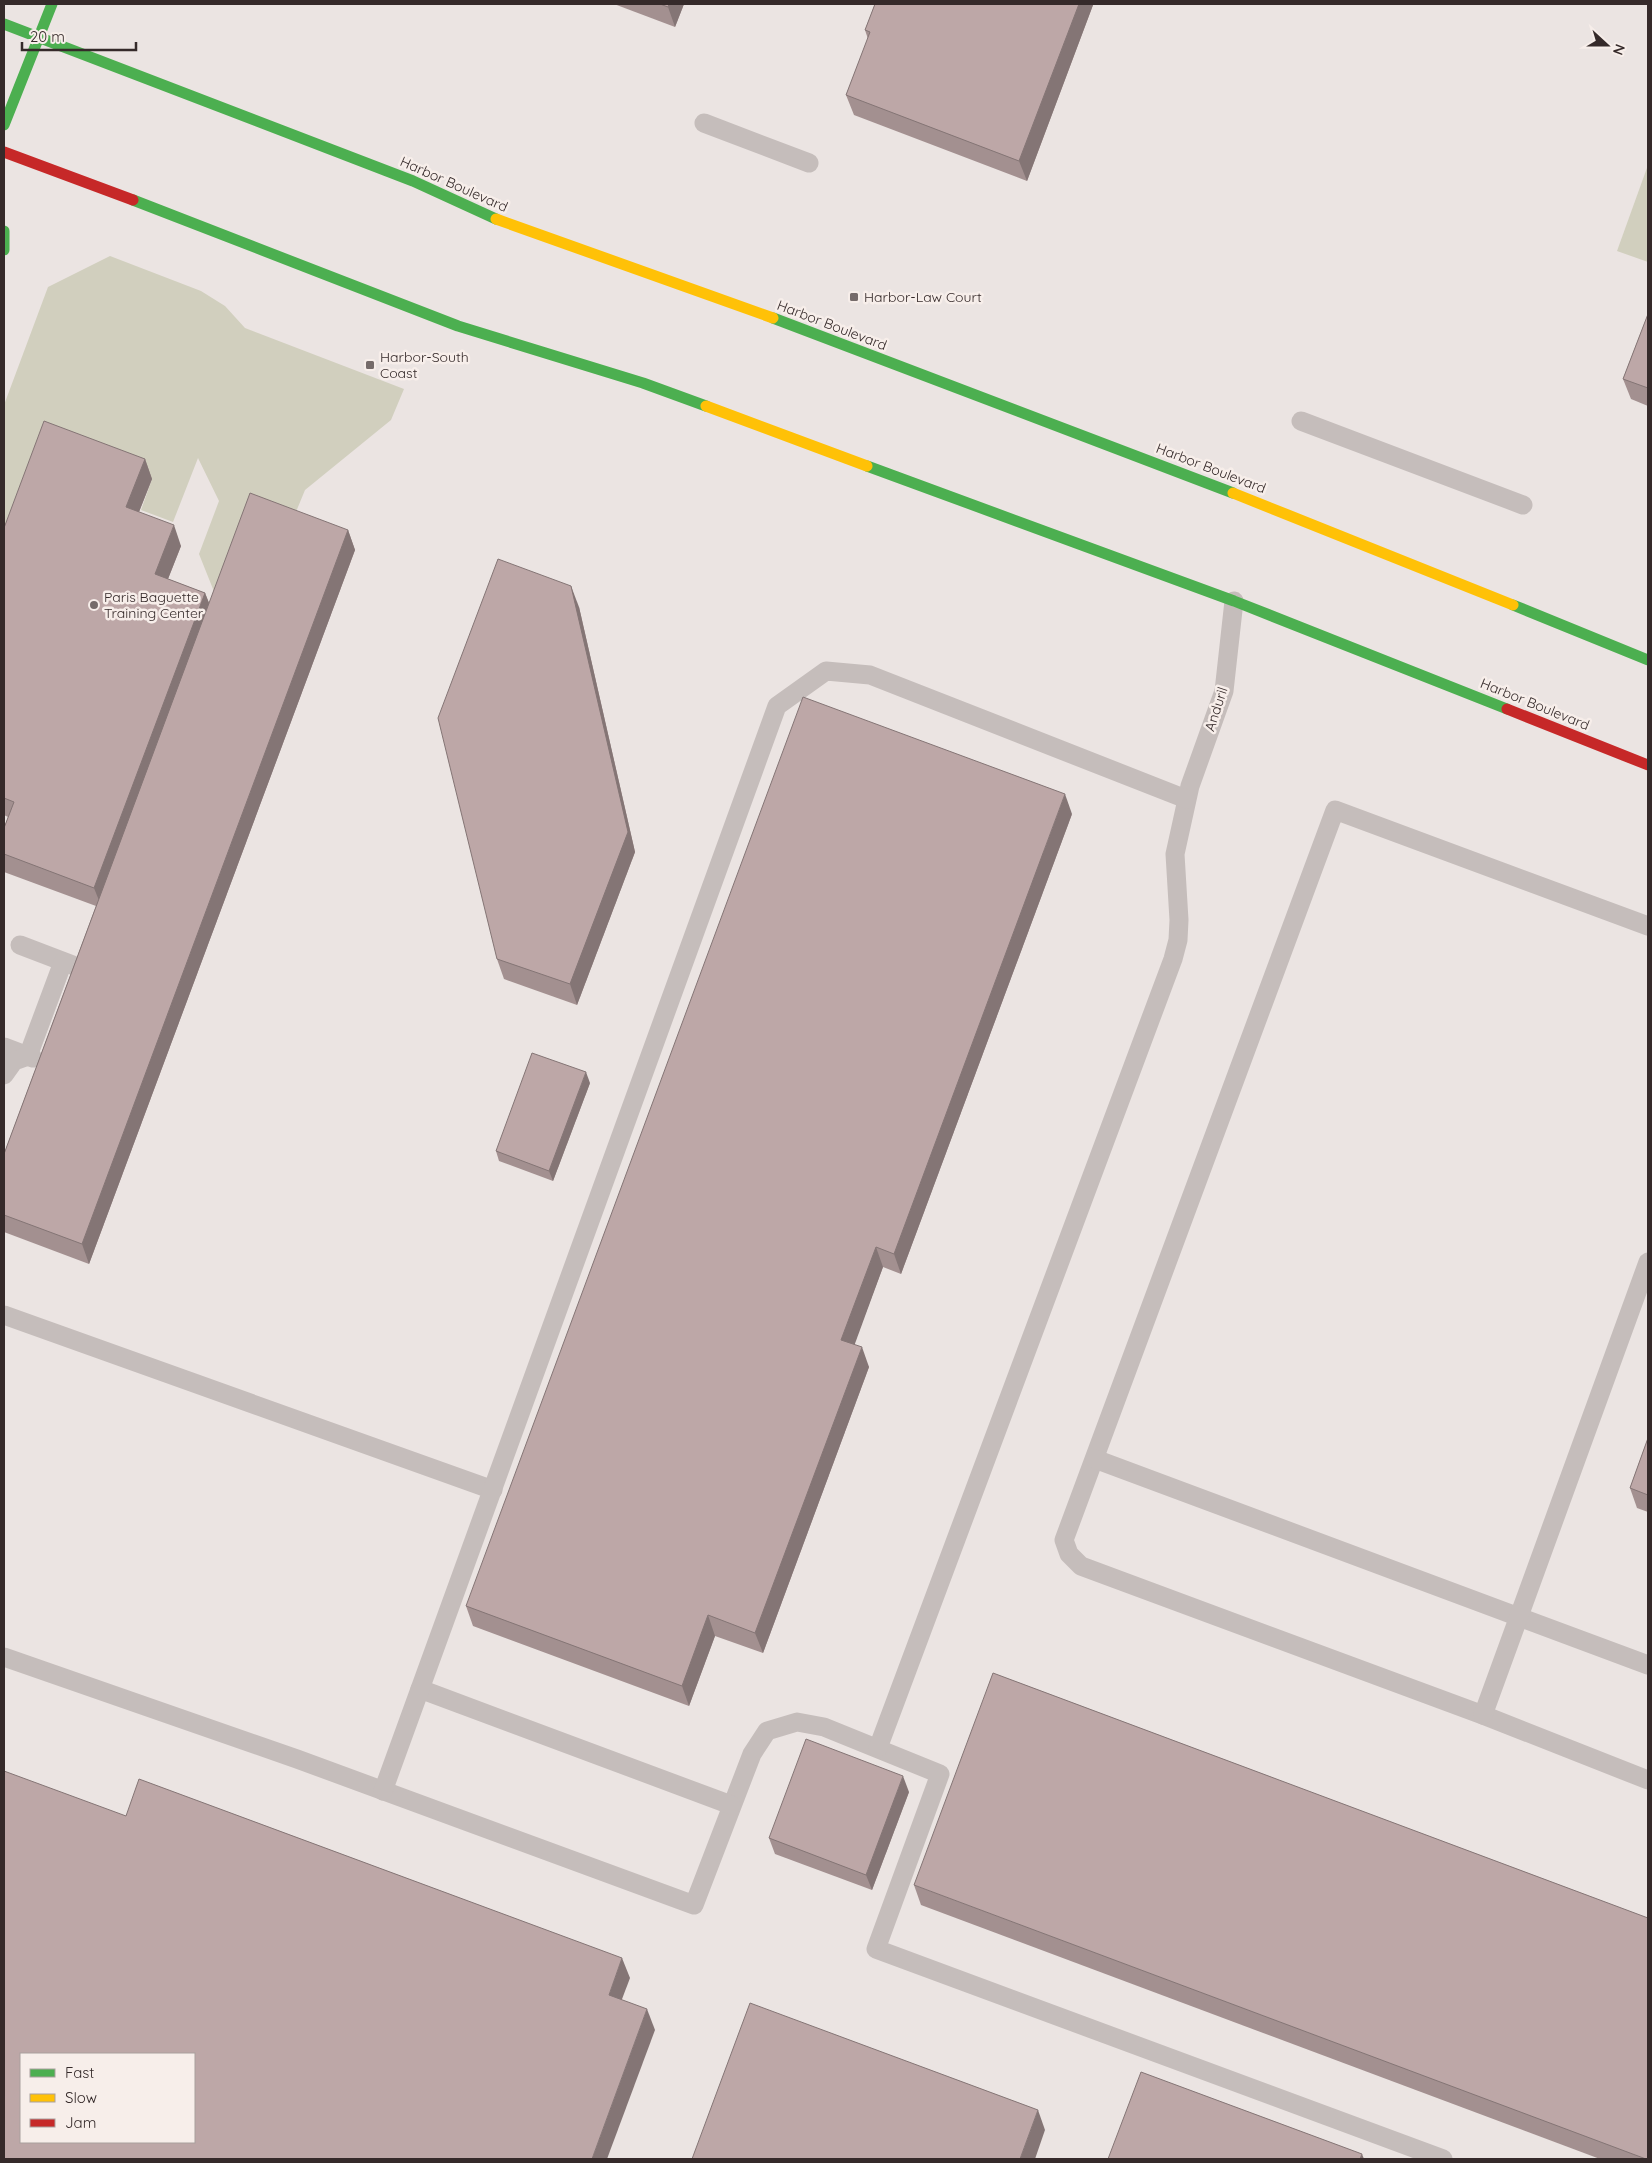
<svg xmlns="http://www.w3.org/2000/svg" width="1652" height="2163" font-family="Quicksand,sans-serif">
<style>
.green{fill:#d1cfbe}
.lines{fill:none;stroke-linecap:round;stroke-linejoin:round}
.lane{stroke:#c5bdbb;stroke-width:19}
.fast{stroke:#4caf50;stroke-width:11}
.slow{stroke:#ffc107;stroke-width:11}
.jam{stroke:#c62828;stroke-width:11}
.wall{fill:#a39090}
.shaded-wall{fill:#847575}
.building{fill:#bda7a7;stroke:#847575;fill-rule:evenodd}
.poi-dot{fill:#756b6a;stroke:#f7eeea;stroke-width:2}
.labels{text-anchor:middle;stroke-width:5;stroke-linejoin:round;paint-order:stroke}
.street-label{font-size:14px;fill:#352a2a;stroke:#f7eeea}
.poi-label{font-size:14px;fill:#352a2a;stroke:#f7eeea;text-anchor:start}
</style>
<rect width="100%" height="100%" fill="#ebe4e2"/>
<g class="green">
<polygon points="1648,165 1648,262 1617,251"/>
<polygon points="110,256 201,291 225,306 245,328 404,389 391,420 305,490 291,524 221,609 199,554 219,501 198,458 173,522 141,510 152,479 4,568 4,405 48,287"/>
</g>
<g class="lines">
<g class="lane">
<polyline points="704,123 809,163"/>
<polyline points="1301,421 1523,505"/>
<polyline points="1648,926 1335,810 1064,1540 1069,1554 1081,1566 1483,1715 1648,1780"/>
<polyline points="20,945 75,966"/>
<polyline points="4,1047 33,1058"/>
<polyline points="4,1075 14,1061 28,1056 63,962"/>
<polyline points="4,1315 493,1490"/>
<polyline points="1095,1459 1648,1665"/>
<polyline points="4,1657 297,1759 694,1905 752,1754 767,1731 797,1722 824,1727 940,1774 876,1949 1443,2159"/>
<polyline points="420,1689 731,1805"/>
<polyline points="1483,1715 1648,1262"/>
<polyline points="878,1748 1173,959 1178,940 1179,920 1175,854 1190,786 1224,691 1234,601"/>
<polyline points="383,1791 777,706 826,671 870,675 1186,799"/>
</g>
<g class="fast">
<polyline points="4,24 413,181 496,219"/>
<polyline points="4,125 52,4"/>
<polyline points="133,200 458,326 643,383 706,406"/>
<polyline points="4,231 4,250"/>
<polyline points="773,318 1233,493"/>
<polyline points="867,466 1234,601 1507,709"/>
<polyline points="1513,605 1648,660"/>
</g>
<g class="slow">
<polyline points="496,219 773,318"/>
<polyline points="706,406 867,466"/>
<polyline points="1233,493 1513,605"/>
</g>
<g class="jam">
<polyline points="4,152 133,200"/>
<polyline points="1507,709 1648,765"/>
</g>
</g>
<g class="wall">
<polygon points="614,4 684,4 675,27"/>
<polygon points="875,4 1093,4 1093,5 1027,181 854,115 846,95 868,39 865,30"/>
<polygon points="1648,314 1648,406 1631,399 1623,379"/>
<polygon points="145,459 152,479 139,512 181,546 168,579 205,593 209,603 348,530 355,550 89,1264 4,1232 4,1154 96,906 4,872 4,828 8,817 4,815 4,528"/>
<polygon points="579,607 635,852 577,1005 504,979 497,959"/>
<polygon points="1072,814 901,1274 883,1267 854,1344 869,1367 763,1653 715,1636 689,1706 473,1626 466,1606"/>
<polygon points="590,1083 553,1181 499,1161 496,1151"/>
<polygon points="1648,1438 1648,1512 1637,1508 1630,1488"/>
<polygon points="909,1792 872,1890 775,1854 769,1838"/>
<polygon points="914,1885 1648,2159 1600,2159 921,1905"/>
</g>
<g class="shaded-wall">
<polygon points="669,4 684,4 675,27 668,7"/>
<polygon points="1079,4 1093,4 1093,5 1027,181 1019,161"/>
<polygon points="145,459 152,479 133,527 126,507"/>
<polygon points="174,525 181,546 162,594 155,574"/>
<polygon points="348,530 355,550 89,1264 82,1244"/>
<polygon points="571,586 579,607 635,852 577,1005 570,984"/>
<polygon points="205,593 213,613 102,908 94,888"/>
<polygon points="1065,794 1072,814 901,1274 894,1254"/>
<polygon points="586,1072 590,1083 553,1181 549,1171"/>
<polygon points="876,1247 883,1267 849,1360 841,1340"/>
<polygon points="862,1347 869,1367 763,1653 755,1633"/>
<polygon points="708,1615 715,1636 689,1706 682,1686"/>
<polygon points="903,1776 909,1792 872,1890 866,1875"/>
<polygon points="622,1958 630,1978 616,2015 609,1995"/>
<polygon points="647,2009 655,2030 607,2159 592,2159"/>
<polygon points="1038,2110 1045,2130 1035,2159 1020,2159"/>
<polygon points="1362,2154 1364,2159 1360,2159"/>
</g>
<g class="building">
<polygon points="660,4 669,4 668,7"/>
<polygon points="875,4 1079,4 1019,161 846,95 870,32 865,30"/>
<polygon points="1648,314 1648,388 1623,379"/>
<polygon points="44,421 145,459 126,507 174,525 155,574 205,593 94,888 4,854 4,828 14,802 4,798 4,528"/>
<polygon points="250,493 348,530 82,1244 4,1215 4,1154"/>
<polygon points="498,559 571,586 628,832 570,984 497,959 438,718"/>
<polygon points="803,697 1065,794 894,1254 876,1247 841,1340 862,1347 755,1633 708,1615 682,1686 466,1606"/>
<polygon points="532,1053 586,1072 549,1171 496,1151"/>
<polygon points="1648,1438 1648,1495 1630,1488"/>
<polygon points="993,1673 1648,1918 1648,2159 1646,2159 914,1885"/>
<polygon points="806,1739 903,1776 866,1875 769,1838"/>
<path d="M4,1771L126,1816L139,1779L622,1958L609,1995L647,2009L592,2159H4ZM21,2054H194V2142H21Z"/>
<polygon points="750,2003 1038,2110 1020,2159 692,2159"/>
<polygon points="1141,2072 1362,2154 1360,2159 1108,2159"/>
</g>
<g class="poi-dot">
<rect x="849" y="292" width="10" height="10" rx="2.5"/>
<rect x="365" y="360" width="10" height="10" rx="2.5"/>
<circle cx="94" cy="605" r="5"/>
</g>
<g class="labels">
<g class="street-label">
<text transform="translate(454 184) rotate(24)" y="5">Harbor Boulevard</text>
<text transform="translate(832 325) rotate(21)" y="5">Harbor Boulevard</text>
<text transform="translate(1211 468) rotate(21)" y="5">Harbor Boulevard</text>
<text transform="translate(1535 704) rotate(22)" y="5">Harbor Boulevard</text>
<text transform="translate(1216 709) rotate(-72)" y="5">Anduril</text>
</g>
<g class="poi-label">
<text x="864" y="302">Harbor-Law Court</text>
<text x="380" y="362">Harbor-South<tspan x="380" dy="16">Coast</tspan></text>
<text x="104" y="602">Paris Baguette<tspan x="104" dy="16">Training Center</tspan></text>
</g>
</g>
<rect width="1652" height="2163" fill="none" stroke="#352a2a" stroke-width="10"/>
<rect x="20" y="2053" width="175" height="90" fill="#f7eeea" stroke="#a9a09d"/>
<rect x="30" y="2069" width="25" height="8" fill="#4caf50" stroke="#a9a09d"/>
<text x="65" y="2078" font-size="15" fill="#352a2a">Fast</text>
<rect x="30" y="2094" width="25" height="8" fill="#ffc107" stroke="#a9a09d"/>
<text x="65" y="2103" font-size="15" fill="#352a2a">Slow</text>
<rect x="30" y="2119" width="25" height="8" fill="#c62828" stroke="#a9a09d"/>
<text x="65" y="2128" font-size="15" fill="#352a2a">Jam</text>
<g transform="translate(1607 45) rotate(111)" stroke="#f7eeea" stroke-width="4" paint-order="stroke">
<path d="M0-4L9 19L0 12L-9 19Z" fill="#352a2a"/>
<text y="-8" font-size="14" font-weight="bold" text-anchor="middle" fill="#352a2a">N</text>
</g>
<path d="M22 42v8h114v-8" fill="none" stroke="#352a2a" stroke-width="2.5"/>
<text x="30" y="42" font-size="15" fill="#352a2a" stroke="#f7eeea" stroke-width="4" paint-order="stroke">20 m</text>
</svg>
